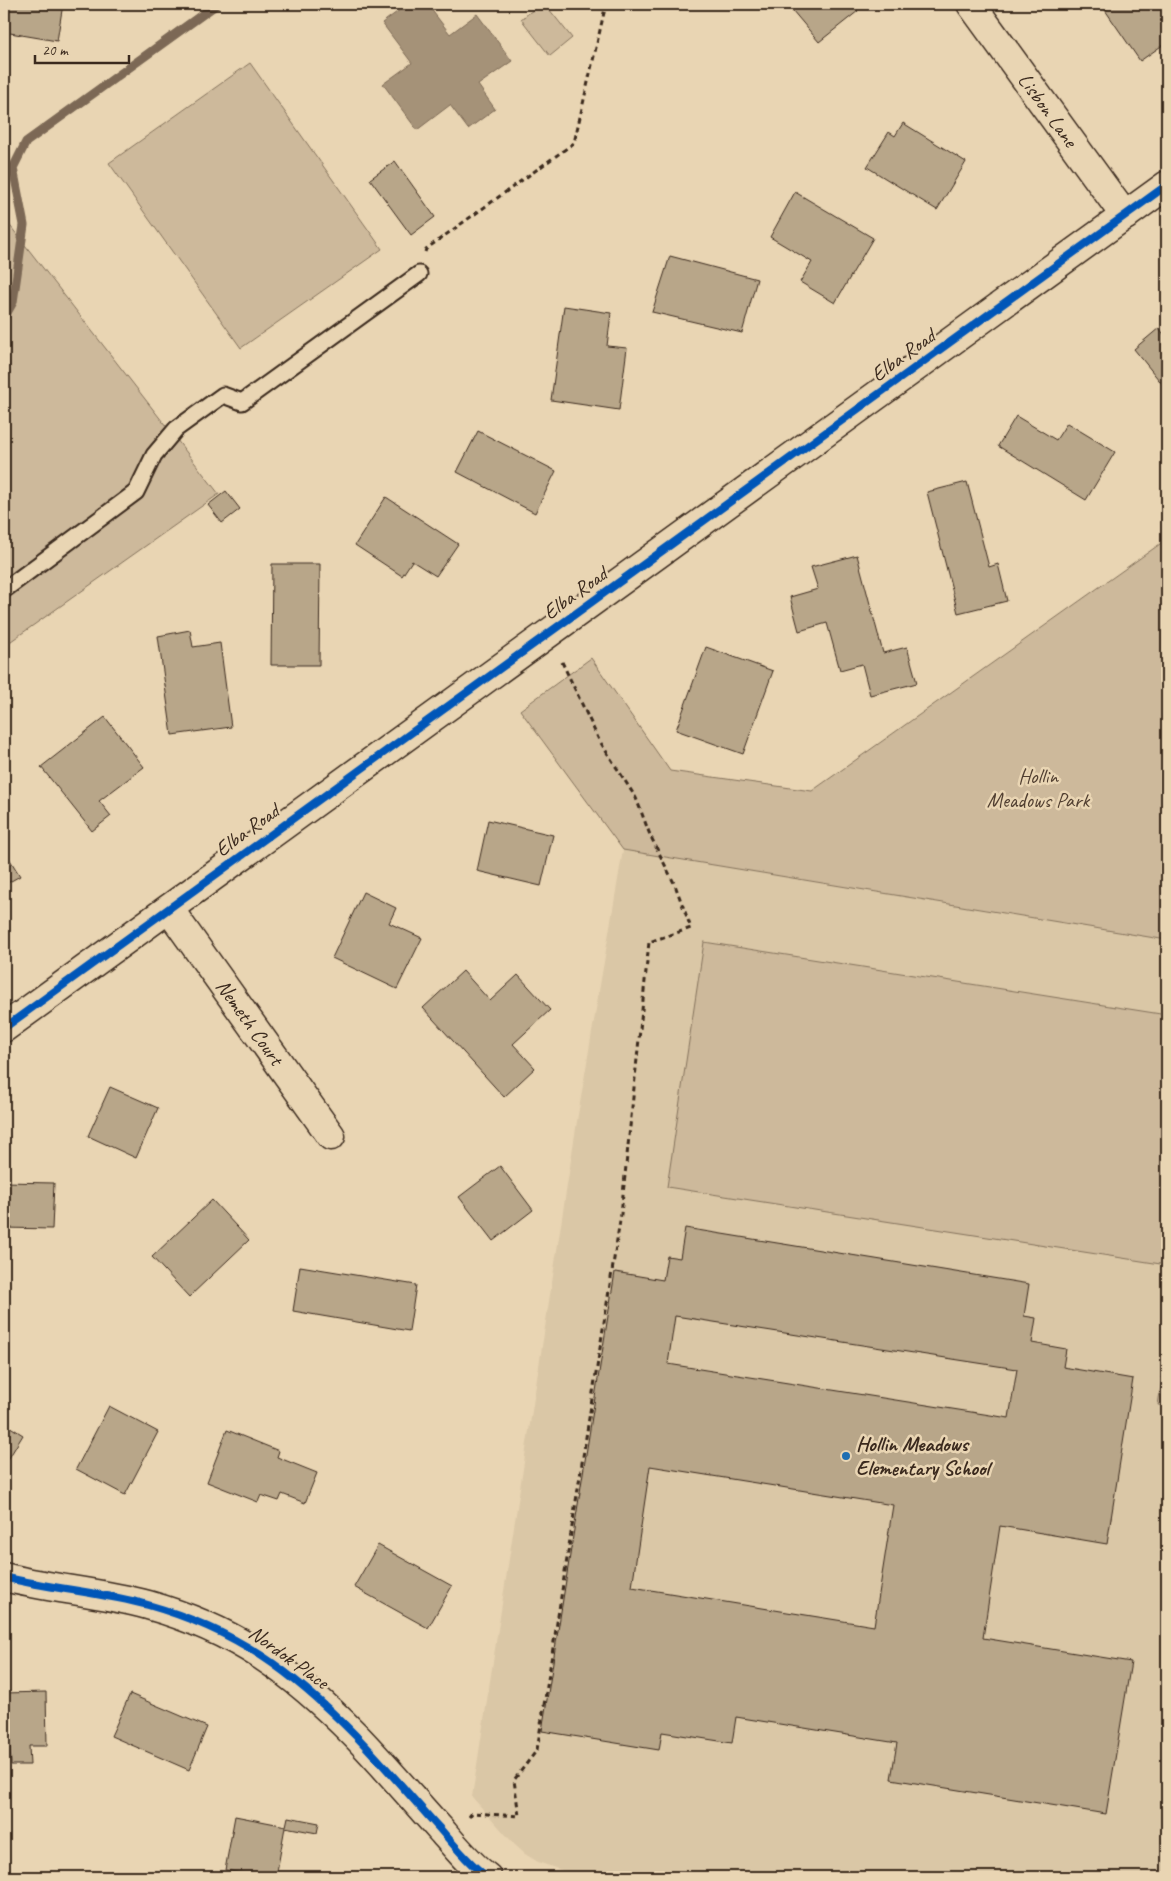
<svg xmlns="http://www.w3.org/2000/svg" width="1171" height="1881" font-family="Caveat,sans-serif">
<style>
.built{fill:#dac7a6}
.green{fill:#cdb99b;stroke:#84725c}
.water{fill:#a59278;stroke:#7b6854}
.lines{fill:none;stroke-linecap:round;stroke-linejoin:round}
.stream{stroke:#7b6854;stroke-width:9}
.building{fill:#b8a689;stroke:#3b2a1e;fill-rule:evenodd}
.service-casing{stroke:#3b2a1e;stroke-width:19}
.minor-casing{stroke:#3b2a1e;stroke-width:31}
.path{stroke:#3b2a1e;stroke-width:3;stroke-dasharray:5 4;stroke-linecap:butt}
.service{stroke:#e9d5b3;stroke-width:15}
.minor{stroke:#e9d5b3;stroke-width:28}
.cycleway-casing{stroke:#e9d5b3;stroke-width:11}
.cycleway{stroke:#0057b8;stroke-width:8}
.poi-dot{fill:#1f6fb2;stroke:#e9d5b3;stroke-width:2}
.labels{text-anchor:middle;stroke-width:5;stroke-linejoin:round;paint-order:stroke}
.street-label{font-size:21px;fill:#3b2a1e;stroke:#e9d5b3}
.park-label{font-size:21px;fill:#513f31;stroke:#e9d5b3}
.poi-label{font-size:21px;font-weight:bold;fill:#3b2a1e;stroke:#e9d5b3;text-anchor:start}
</style>
<rect width="100%" height="100%" fill="#e9d5b3"/>
<filter id="ink" filterUnits="userSpaceOnUse"><feTurbulence type="fractalNoise" baseFrequency=".02" numOctaves="2"/><feDisplacementMap in="SourceGraphic" scale="10" xChannelSelector="R" yChannelSelector="G"/><feConvolveMatrix kernelMatrix="1 2 1 2 8 2 1 2 1" color-interpolation-filters="sRGB"/></filter>
<g filter="url(#ink)">
<polygon class="built" points="623,850 1167,940 1167,1877 599,1877 564,1871 538,1862 525,1854 515,1845 472,1797 578,1115"/>
<g class="green">
<polygon points="541,4 545,4 572,38 550,56 521,19"/>
<polygon points="250,63 382,249 241,348 109,163"/>
<polygon points="4,218 219,494 4,646"/>
<polygon points="1167,539 1167,940 623,850 520,710 591,658 670,771 812,791"/>
<polygon points="704,942 1167,1015 1167,1265 667,1187"/>
<polygon points="1167,1346 1167,1406 1158,1405"/>
</g>
<polygon class="water" points="408,4 427,4 450,34 477,14 512,61 478,85 495,109 468,129 450,105 417,130 383,84 412,63 382,23"/>
<g class="lines">
<g class="stream">
<polyline points="4,318 13,302 24,225 13,168 26,142 217,4"/>
<polyline points="4,356 6,374 4,378"/>
</g>
</g>
<g class="building">
<polygon points="4,4 63,4 57,41 4,32"/>
<polygon points="787,4 852,4 858,11 819,42"/>
<polygon points="1114,4 1167,4 1167,42 1140,61 1105,10"/>
<polygon points="903,123 966,162 937,210 867,167 889,132 895,136"/>
<polygon points="395,161 435,217 411,235 370,179"/>
<polygon points="795,192 873,238 835,303 800,282 812,262 770,237"/>
<polygon points="670,256 757,279 742,333 652,312"/>
<polygon points="564,306 611,313 607,346 627,348 619,410 551,400"/>
<polygon points="1159,328 1167,338 1167,390 1134,349"/>
<polygon points="1016,416 1056,440 1067,423 1115,452 1086,500 998,446"/>
<polygon points="478,431 556,471 535,513 457,472"/>
<polygon points="967,482 989,567 998,564 1007,601 958,613 927,492"/>
<polygon points="226,491 240,509 222,523 208,505"/>
<polygon points="386,497 458,544 436,576 412,561 402,576 355,545"/>
<polygon points="857,555 883,653 907,647 917,683 870,695 862,664 840,670 827,623 799,631 790,597 818,589 811,567"/>
<polygon points="272,564 320,564 319,665 271,665"/>
<polygon points="190,630 193,647 220,643 231,727 172,735 158,636"/>
<polygon points="706,647 773,671 743,754 676,730"/>
<polygon points="105,717 144,767 99,801 111,816 92,831 41,767"/>
<polygon points="488,820 553,835 541,886 477,871"/>
<polygon points="4,850 20,876 4,885"/>
<polygon points="363,892 396,908 389,923 422,938 397,989 332,958"/>
<polygon points="463,971 490,1001 518,975 550,1010 513,1044 535,1068 504,1097 423,1008"/>
<polygon points="110,1087 158,1108 136,1158 88,1136"/>
<polygon points="500,1166 533,1210 493,1241 459,1197"/>
<polygon points="4,1182 54,1183 52,1229 4,1228"/>
<polygon points="212,1200 249,1240 189,1297 152,1257"/>
<path d="M685,1228L1029,1284L1024,1316L1036,1318L1032,1343L1066,1349L1063,1367L1133,1379L1107,1544L1000,1526L983,1638L1131,1662L1106,1814L891,1779L897,1743L736,1717L732,1743L662,1732L659,1750L542,1731L615,1272L663,1280L667,1256L680,1258ZM675,1316L1017,1369L1009,1418L668,1364ZM650,1466L893,1505L874,1626L632,1587Z"/>
<polygon points="300,1266 416,1285 409,1331 293,1311"/>
<polygon points="109,1406 158,1432 125,1495 76,1469"/>
<polygon points="4,1423 23,1435 4,1466"/>
<polygon points="227,1430 279,1451 277,1457 317,1473 305,1503 282,1494 279,1501 261,1495 258,1502 207,1482"/>
<polygon points="378,1545 452,1586 428,1628 354,1587"/>
<polygon points="46,1692 47,1746 29,1746 30,1765 11,1765 10,1747 4,1747 4,1693"/>
<polygon points="130,1694 207,1727 189,1770 111,1736"/>
<polygon points="235,1816 286,1826 288,1817 319,1823 317,1833 285,1827 276,1877 264,1877 225,1870"/>
</g>
<g class="lines">
<defs>
<polyline id="service" points="4,590 136,492 154,455 176,429 223,395 242,402 419,274"/>
<g id="minor">
<path id="s1" d="M971,4L1125,216"/>
<path id="s2" d="M169,909L331,1136"/>
<polyline points="4,1028 1167,185"/>
<path d="M4,1577C51,1589 101,1592 148,1605C237,1630 293,1672 356,1736C385,1766 412,1798 440,1829C454,1845 469,1864 487,1877"/>
</g>
</defs>
<use href="#service" class="service-casing"/>
<use href="#minor" class="minor-casing"/>
<g class="path">
<polyline points="425,252 426,249 574,143 606,4"/>
<polyline points="469,1817 472,1813 519,1816 514,1780 537,1750 621,1214 649,942 691,928 675,885 650,835 636,798 599,740 562,662"/>
</g>
<use href="#service" class="service"/>
<use href="#minor" class="minor"/>
<defs>
<g id="cycleway">
<polyline points="4,1028 1167,185"/>
<path d="M4,1577C51,1589 101,1592 148,1605C237,1630 293,1672 356,1736C385,1766 412,1798 440,1829C454,1845 469,1864 487,1877"/>
</g>
</defs>
<use href="#cycleway" class="cycleway-casing"/>
<use href="#cycleway" class="cycleway"/>
</g>
</g>
<circle class="poi-dot" cx="846" cy="1456" r="5"/>
<g class="labels">
<g class="street-label">
<text dy="7" stroke="none"><textPath href="#s1" startOffset="131">Lisbon Lane</textPath></text>
<text transform="translate(903 355) rotate(-36)" y="7">Elba Road</text>
<text transform="translate(575 593) rotate(-36)" y="7">Elba Road</text>
<text transform="translate(247 830) rotate(-36)" y="7">Elba Road</text>
<text dy="7" stroke="none"><textPath href="#s2" startOffset="139">Nemeth Court</textPath></text>
<text transform="translate(289 1657) rotate(36)" y="7">Nordok Place</text>
</g>
<g class="park-label">
<text x="1038" y="783">Hollin<tspan x="1038" dy="24">Meadows Park</tspan></text>
</g>
<g class="poi-label">
<text x="856" y="1451">Hollin Meadows<tspan x="856" dy="24">Elementary School</tspan></text>
</g>
</g>
<rect width="1171" height="1881" fill="none" stroke="#e9d5b3" stroke-width="20"/>
<rect x="10" y="10" width="1151" height="1861" fill="none" stroke="#3b2a1e" stroke-width="2" filter="url(#ink)"/>
<path d="M35 55v8h94v-8" fill="none" stroke="#3b2a1e" stroke-width="2.5"/>
<text x="42" y="55" font-size="15" fill="#3b2a1e" stroke="#e9d5b3" stroke-width="4" paint-order="stroke">20 m</text>
</svg>
